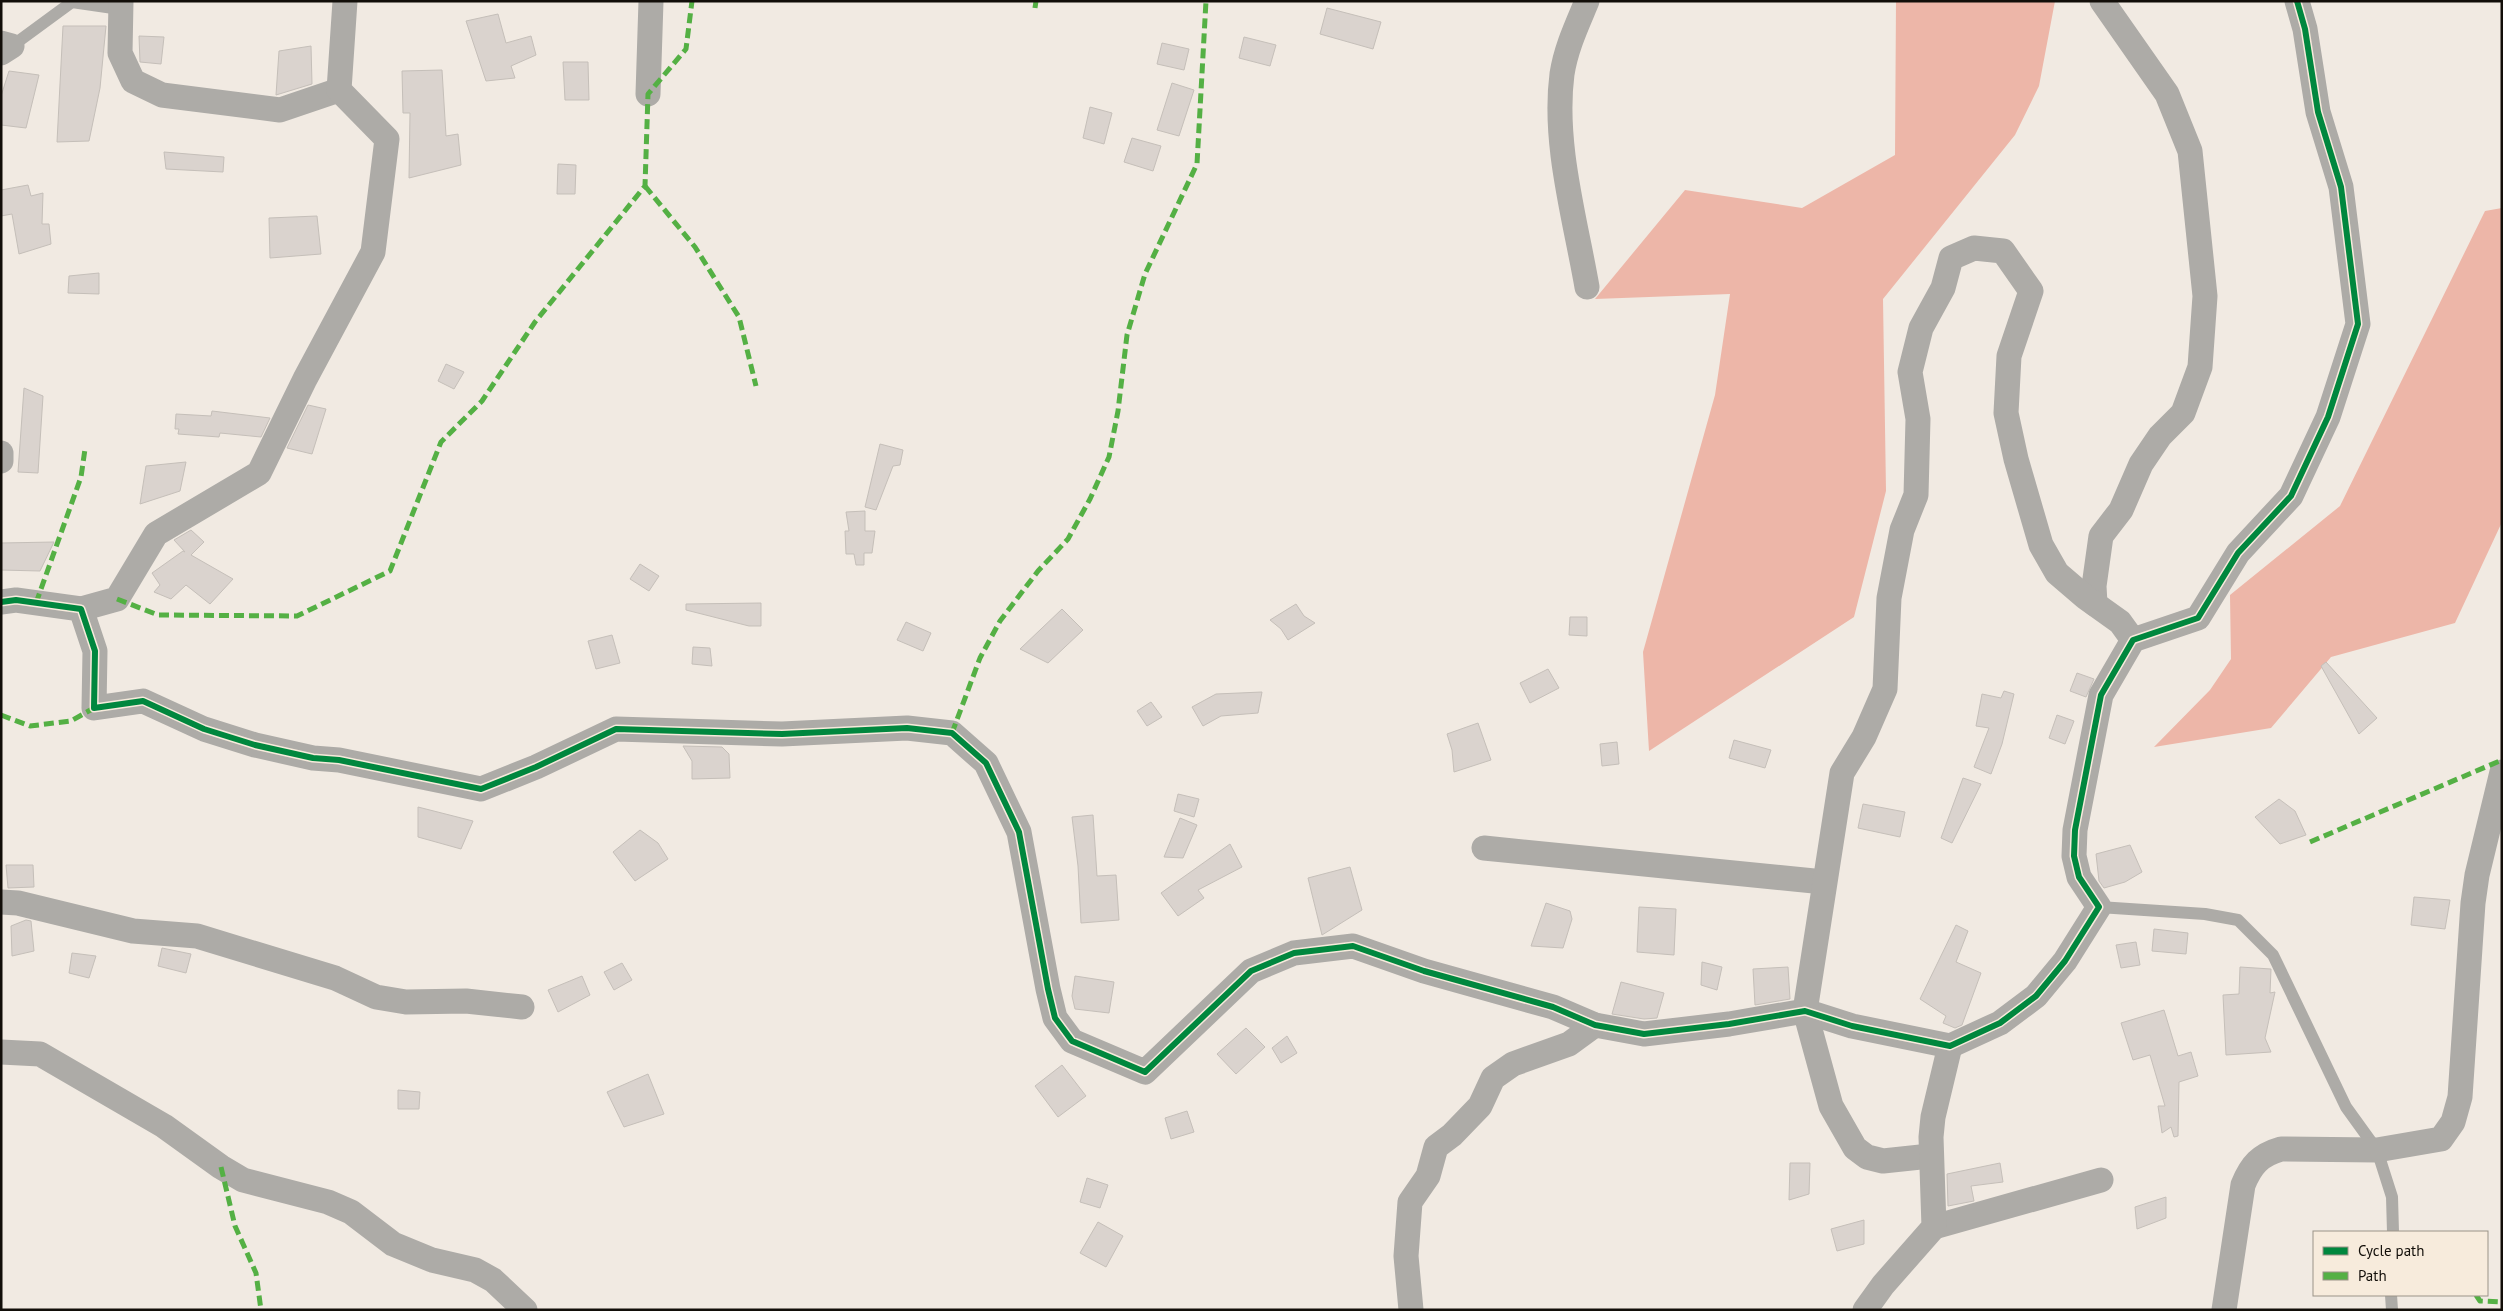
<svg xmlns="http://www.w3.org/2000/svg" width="2503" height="1311" font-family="'PT Sans',sans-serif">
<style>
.forest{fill:#edb6a8}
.building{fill:#dad3ce;stroke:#c5bfb9}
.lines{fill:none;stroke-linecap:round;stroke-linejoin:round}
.lane{stroke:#adaba7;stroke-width:12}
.street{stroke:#adaba7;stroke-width:25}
.quiet{stroke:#54b044;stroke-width:5;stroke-dasharray:10 5;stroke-linecap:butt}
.cycleway-casing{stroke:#f7ebdc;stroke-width:9}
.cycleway{stroke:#00873e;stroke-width:6}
</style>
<rect width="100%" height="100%" fill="#f1eae2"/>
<g class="forest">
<polygon points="1896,1 2055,1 2039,86 2015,135 1883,299 1886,491 1854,617 1649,751 1643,652 1715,395 1730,294 1595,299 1685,190 1802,208 1895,155"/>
<polygon points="2502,208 2502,522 2455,623 2331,657 2271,728 2154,747 2210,690 2231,659 2230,595 2340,506 2485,211"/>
</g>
<g class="building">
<polygon points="1327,8 1381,22 1373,49 1320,34"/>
<polygon points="498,14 506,43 531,36 536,55 511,66 515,78 486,81 466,21"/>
<polygon points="63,26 106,26 100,88 89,141 57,142"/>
<polygon points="139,36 164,37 161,64 140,62"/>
<polygon points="1244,37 1276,45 1270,66 1239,58"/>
<polygon points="1162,43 1189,49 1184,70 1157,64"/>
<polygon points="311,46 312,84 276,95 279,51"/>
<polygon points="563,62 588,62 589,100 565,100"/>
<polygon points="442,70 446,136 458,134 461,165 409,178 410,113 403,113 402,71"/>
<polygon points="9,71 39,75 26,128 1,125 1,96"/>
<polygon points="1172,83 1194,90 1179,136 1157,130"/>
<polygon points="1090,107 1112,113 1104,144 1083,138"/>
<polygon points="1132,138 1161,146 1153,171 1124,162"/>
<polygon points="164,152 224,157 223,172 166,169"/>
<polygon points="558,164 576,165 575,194 557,194"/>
<polygon points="28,185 31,196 43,193 42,224 49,224 51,244 19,254 12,214 1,216 1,190"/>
<polygon points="317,216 321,254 270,258 269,218"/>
<polygon points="99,273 99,294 68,293 69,276"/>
<polygon points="446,364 464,372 454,389 438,381"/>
<polygon points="24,388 43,396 38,473 18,472"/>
<polygon points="308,405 326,409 312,454 287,448"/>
<polygon points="212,411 270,418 261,437 220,433 219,437 178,434 179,429 175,429 176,414 211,416"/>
<polygon points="880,444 903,450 900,465 893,466 876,510 865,507"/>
<polygon points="186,462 180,491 140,504 146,466"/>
<polygon points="865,511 865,531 875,531 872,553 864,553 864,565 856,565 854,554 846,554 845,531 849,531 846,512"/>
<polygon points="191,530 204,542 191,555 233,579 210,604 186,585 171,599 154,592 160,585 152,573 183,551 185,552 174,540"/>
<polygon points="54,542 40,571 1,570 1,543"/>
<polygon points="640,564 659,576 649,591 630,579"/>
<polygon points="761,603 761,626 749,626 686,610 686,604"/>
<polygon points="1296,604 1304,616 1315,623 1288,640 1281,629 1270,620"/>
<polygon points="1062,609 1083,630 1048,663 1020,649"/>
<polygon points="1570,617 1587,617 1587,636 1569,635"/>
<polygon points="906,622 931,633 923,651 897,640"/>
<polygon points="612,635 620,663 596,669 588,641"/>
<polygon points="693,647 710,648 712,666 692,664"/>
<polygon points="2326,662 2377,718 2359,734 2321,666"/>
<polygon points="1548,669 1559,688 1530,703 1520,683"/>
<polygon points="2077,673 2094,679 2086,697 2070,691"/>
<polygon points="2004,691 2014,694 2002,744 1991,774 1974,767 1989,728 1976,726 1982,694 2001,698"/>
<polygon points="1262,692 1258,713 1221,716 1203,726 1192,707 1216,694"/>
<polygon points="1151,702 1162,717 1147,726 1137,711"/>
<polygon points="2057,715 2074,721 2065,744 2049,738"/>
<polygon points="1478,723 1491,760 1454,772 1452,750 1447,734"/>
<polygon points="1734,740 1771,750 1765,768 1729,758"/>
<polygon points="1617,742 1619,764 1602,766 1600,744"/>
<polygon points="683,746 722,747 729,754 730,778 692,779 692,761"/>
<polygon points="1963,778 1981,784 1952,843 1941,838"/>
<polygon points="1178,794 1199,799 1194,817 1174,811"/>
<polygon points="2279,799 2295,811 2306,835 2280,844 2255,817"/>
<polygon points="1863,804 1905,812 1900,837 1858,828"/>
<polygon points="418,807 473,821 461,849 418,837"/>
<polygon points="1093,815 1097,876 1116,875 1119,920 1081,923 1078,866 1072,817"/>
<polygon points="1180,818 1197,825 1183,858 1164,857"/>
<polygon points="640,830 658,843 668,859 635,881 613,852"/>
<polygon points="1230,844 1242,867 1198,890 1204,898 1178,916 1161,893"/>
<polygon points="2130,845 2142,872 2125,882 2104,888 2099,881 2096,854"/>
<polygon points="6,865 33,865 34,887 8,888"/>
<polygon points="1350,867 1362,910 1322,935 1308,878"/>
<polygon points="2414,897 2450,900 2445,929 2411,925"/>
<polygon points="1546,903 1570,911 1572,919 1563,948 1531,946"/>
<polygon points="1639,907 1676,909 1674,955 1637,952"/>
<polygon points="26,920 31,921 34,951 12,956 11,926"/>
<polygon points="1956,925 1968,931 1956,962 1981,973 1962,1025 1955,1028 1943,1023 1946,1016 1920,999"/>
<polygon points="2154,929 2188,933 2186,954 2152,951"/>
<polygon points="2136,942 2140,965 2121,968 2116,945"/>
<polygon points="162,948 191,954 186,973 158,966"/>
<polygon points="72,953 96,956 89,978 69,973"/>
<polygon points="1702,962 1722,967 1717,990 1701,985"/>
<polygon points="622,963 632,980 614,990 604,972"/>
<polygon points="1788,967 1790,999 1755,1005 1753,969"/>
<polygon points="2240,967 2271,969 2270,993 2275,992 2265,1038 2271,1052 2226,1055 2223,995 2239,994"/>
<polygon points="582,976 590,995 558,1012 548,990"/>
<polygon points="1075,976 1114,982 1109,1013 1075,1009 1072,996"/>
<polygon points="1621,982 1664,993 1657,1018 1644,1019 1612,1014"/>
<polygon points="2164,1010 2178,1056 2191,1052 2198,1076 2179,1082 2178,1136 2174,1137 2171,1127 2162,1133 2158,1106 2165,1106 2150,1055 2133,1060 2121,1023"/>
<polygon points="1246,1028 1265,1047 1236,1074 1217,1054"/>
<polygon points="1287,1036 1297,1053 1281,1063 1272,1048"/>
<polygon points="1062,1065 1086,1096 1058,1117 1035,1086"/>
<polygon points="648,1074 664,1114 624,1127 607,1092"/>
<polygon points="398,1090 420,1092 419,1109 398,1109"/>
<polygon points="1187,1111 1194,1132 1171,1139 1165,1118"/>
<polygon points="1790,1163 1810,1163 1809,1194 1789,1200"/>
<polygon points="2000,1163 2003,1182 1971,1186 1974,1201 1948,1206 1947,1174"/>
<polygon points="1087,1178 1108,1185 1100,1208 1080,1202"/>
<polygon points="2166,1197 2166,1218 2137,1229 2135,1207"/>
<polygon points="1864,1220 1864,1244 1837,1251 1831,1229"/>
<polygon points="1098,1222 1123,1236 1106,1267 1080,1253"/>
</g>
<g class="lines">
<g class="lane">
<polyline points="12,46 72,2 120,9"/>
<polyline points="2099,907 2205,914 2238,920 2273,955 2346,1107 2377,1150 2392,1197 2393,1232"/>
<polyline points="2391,1295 2392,1310"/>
</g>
<g class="street">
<polyline points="121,1 120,53 133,81 162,95 280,110 339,90"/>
<path d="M1587,1C1577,25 1566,48 1562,74C1553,143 1575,218 1587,287"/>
<polyline points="1,43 12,46 1,53"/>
<polyline points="648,94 651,1"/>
<polyline points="1,453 1,461"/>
<polyline points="1,602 16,600 81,609 95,651 94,708 143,701 204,729 255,745 313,758 339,760 481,789 536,767 616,729 782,734 907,728 952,733 986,763 1019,832 1048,989 1055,1018 1072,1041 1145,1072 1251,971 1294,953 1353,946 1424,971 1553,1007 1595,1025 1644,1034 1729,1024 1805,1011 1852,1026 1950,1046 2000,1023 2036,996 2065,961 2099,907 2079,877 2074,856 2075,830 2101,695 2133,640 2198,618 2238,553 2291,496 2328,417 2358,324 2341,187 2318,112 2305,29 2297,1"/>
<polyline points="2095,604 2094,586 2101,536 2121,510 2141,464 2160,436 2183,413 2200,367 2205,296 2190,151 2167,94 2102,1"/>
<polyline points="81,609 117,599 156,534 259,473 305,379 373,252 387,139 339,90 345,1"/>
<polyline points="1484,848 1824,882"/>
<polyline points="1,902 18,903 133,931 197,936 335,978 376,997 406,1002 466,1001 522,1007"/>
<polyline points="1,1052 40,1054 164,1126 221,1167 243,1180 328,1202 351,1212 393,1244 432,1260 475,1270 493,1280 525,1310"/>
<polyline points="1930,1156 1883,1161 1867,1157 1855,1148 1831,1106 1805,1011 1842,773 1864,737 1885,689 1889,598 1902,530 1916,495 1918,419 1910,372 1921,328 1943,288 1951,258 1974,248 2003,251 2031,291 2009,356 2006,413 2016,459 2041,545 2057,573 2085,597 2120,622 2133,640"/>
<polyline points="1934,1227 2101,1180"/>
<polyline points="1411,1310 1406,1256 1410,1202 1428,1176 1436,1147 1452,1135 1480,1106 1493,1078 1513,1064 1569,1044 1595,1025"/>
<polyline points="1865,1310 1883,1285 1934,1227 1931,1137 1933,1117 1950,1046"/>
<path d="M2224,1310L2243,1185C2251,1165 2260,1155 2281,1149L2377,1150L2441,1139L2453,1122L2460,1097L2473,903L2477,875L2502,772"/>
</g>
<g class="quiet">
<polyline points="1035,8 1036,1"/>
<polyline points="645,186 695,247 739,317 756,386"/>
<polyline points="117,599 158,615 297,616 390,571 441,442 482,401 535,322 645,186 648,94 686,49 692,1"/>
<polyline points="36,603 81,477 85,449"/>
<polyline points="1,715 30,726 71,721 94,708"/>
<polyline points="952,733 980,658 1000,621 1038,571 1068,539 1090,499 1109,457 1118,411 1127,335 1145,274 1197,164 1206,1"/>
<polyline points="2310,842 2502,760"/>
<polyline points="221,1167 235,1226 256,1273 261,1310"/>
<polyline points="2476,1295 2480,1301 2502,1302"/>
</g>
<defs>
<polyline id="cycleway" points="1,602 16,600 81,609 95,651 94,708 143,701 204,729 255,745 313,758 339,760 481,789 536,767 616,729 782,734 907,728 952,733 986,763 1019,832 1048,989 1055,1018 1072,1041 1145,1072 1251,971 1294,953 1353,946 1424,971 1553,1007 1595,1025 1644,1034 1729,1024 1805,1011 1852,1026 1950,1046 2000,1023 2036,996 2065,961 2099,907 2079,877 2074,856 2075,830 2101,695 2133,640 2198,618 2238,553 2291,496 2328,417 2358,324 2341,187 2318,112 2305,29 2297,1"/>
</defs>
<use href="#cycleway" class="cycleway-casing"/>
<use href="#cycleway" class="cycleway"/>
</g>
<rect width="2503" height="1311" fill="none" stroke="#120e09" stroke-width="5"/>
<rect x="2313" y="1231" width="175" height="65" fill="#f7ebdc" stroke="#9b9388"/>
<rect x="2323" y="1247" width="25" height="8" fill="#00873e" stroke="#9b9388"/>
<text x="2358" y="1256" font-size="15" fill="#120e09">Cycle path</text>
<rect x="2323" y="1272" width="25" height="8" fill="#54b044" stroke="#9b9388"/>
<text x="2358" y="1281" font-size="15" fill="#120e09">Path</text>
</svg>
